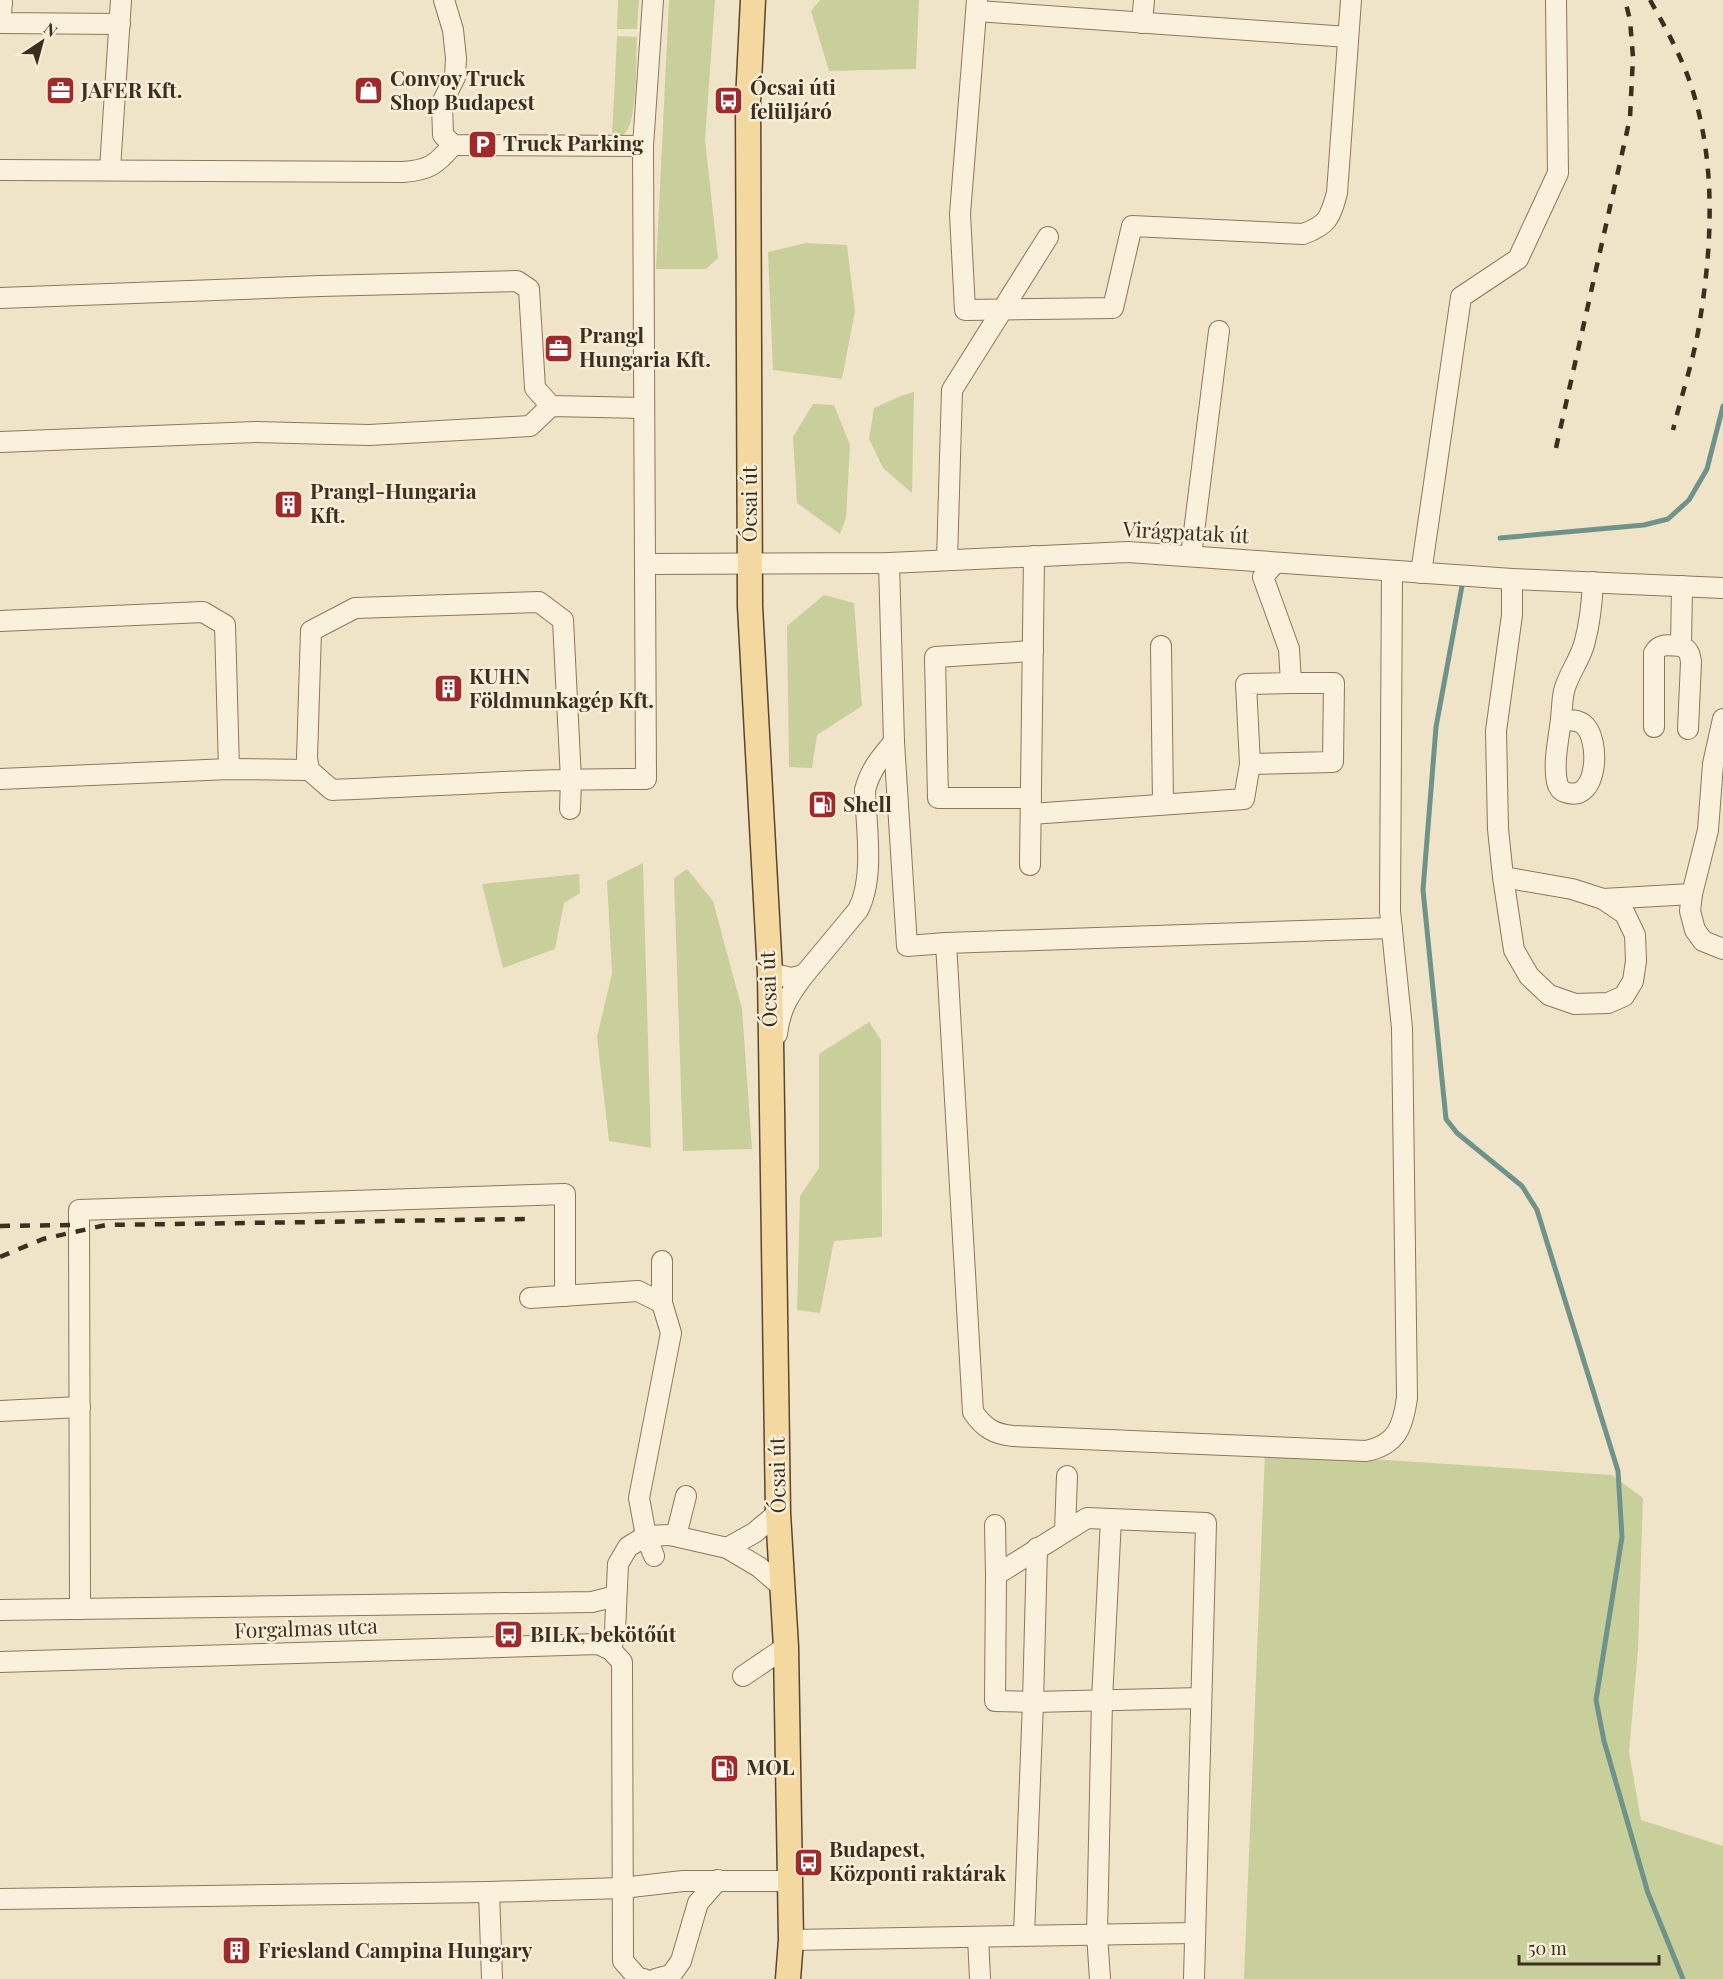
<svg xmlns="http://www.w3.org/2000/svg" width="1723" height="1979" font-family="'Playfair Display',serif">
<style>
.green{fill:#c9cf9b}
.lines{fill:none;stroke-linecap:round;stroke-linejoin:round}
.stream{stroke:#6f938a;stroke-width:5}
.minor-casing{stroke:#8d765c;stroke-width:22}
.major-casing{stroke:#5b4430;stroke-width:27}
.minor{stroke:#faf1dc;stroke-width:20}
.major{stroke:#f3d9a0;stroke-width:24}
.rail{stroke:#3d2e20;stroke-width:4.5;stroke-dasharray:10 10;stroke-linecap:butt}
.labels{text-anchor:middle;stroke-width:5;stroke-linejoin:round;paint-order:stroke}
.poi-label{font-size:21px;font-weight:bold;fill:#3d2e20;stroke:#f7eed8;text-anchor:start}
.street-label{font-size:21px;fill:#3d2e20;stroke:#f7eed8}
</style>
<rect width="100%" height="100%" fill="#f0e4c8"/>
<g class="green">
<polygon points="618,0 639,0 637,29 617,29"/>
<polygon points="669,0 715,0 705,140 718,258 706,269 656,269"/>
<polygon points="820,0 919,0 916,69 829,71 811,11"/>
<path d="M617,36L637,37C636,57 638,121 625,133C621,137 617,136 612,137Z"/>
<polygon points="806,243 847,245 855,311 842,379 773,370 768,252"/>
<polygon points="914,392 912,493 883,468 869,439 874,408 903,395"/>
<polygon points="813,404 834,405 850,445 846,518 840,534 797,503 793,437"/>
<polygon points="824,595 854,603 862,706 817,735 812,768 789,767 787,626"/>
<polygon points="643,863 651,1148 609,1141 597,1037 612,973 607,881"/>
<polygon points="687,869 713,901 742,1009 752,1149 683,1151 674,878"/>
<polygon points="579,874 580,893 564,903 555,949 503,968 482,884"/>
<polygon points="869,1022 881,1040 882,1237 834,1241 820,1313 797,1310 800,1196 819,1168 819,1054"/>
<polygon points="1265,1452 1612,1475 1643,1498 1638,1650 1629,1752 1641,1820 1723,1846 1723,1979 1244,1979"/>
</g>
<g class="lines">
<g class="stream">
<polyline points="1500,538 1644,525 1668,519 1689,500 1707,469 1723,406"/>
<polyline points="1462,586 1436,727 1423,890 1446,1119 1457,1133 1522,1186 1537,1210 1618,1471 1622,1537 1596,1700 1604,1741 1648,1893 1683,1979"/>
</g>
<defs>
<g id="minor">
<polyline points="444,0 453,30 456,58 455,77 442,103 443,135 453,145 643,146"/>
<path d="M977,0L960,214L965,310L1113,308L1132,226L1303,234C1328,225 1330,218 1337,193L1351,0"/>
<polyline points="2,3 0,23 120,24"/>
<polyline points="977,11 1348,37"/>
<polyline points="1142,23 1144,0"/>
<polyline points="110,169 121,0"/>
<path d="M0,170L403,172C429,170 436,165 453,145"/>
<polyline points="0,298 320,286 517,281 529,289 535,388 551,406"/>
<polyline points="0,442 256,432 369,435 530,426 551,406 643,408"/>
<polyline points="1191,556 1219,331"/>
<polyline points="947,560 952,390 1048,237"/>
<polyline points="889,563 894,742 907,946 946,943 1392,928"/>
<polyline points="1275,563 1263,577 1289,649 1291,683 1246,684 1250,764 1333,762 1334,683 1291,683"/>
<polyline points="645,564 889,563 1128,552 1512,579 1723,588"/>
<polyline points="1421,573 1461,297 1518,259 1558,173 1556,0"/>
<path d="M1682,586L1681,646C1689,650 1690,654 1691,662L1688,729"/>
<polyline points="0,621 203,612 225,625 229,769"/>
<polyline points="1161,646 1163,804"/>
<polyline points="1723,719 1713,764 1708,830 1692,894 1690,911 1695,930 1703,941 1723,949"/>
<path d="M1561,720C1569,720 1576,719 1583,724C1601,737 1599,805 1565,792C1561,791 1558,787 1557,782C1553,762 1559,738 1561,719C1562,710 1562,700 1564,691C1568,674 1581,659 1585,641C1590,622 1592,602 1593,582"/>
<path d="M1654,727V653C1660,642 1670,646 1681,646"/>
<polyline points="0,779 229,769 309,770"/>
<polyline points="1031,798 938,798 935,657 1033,651"/>
<path d="M570,809L571,780L563,620L539,602L355,608L311,631L307,758L309,770L332,790C436,786 542,778 646,779L643,146L653,0"/>
<polyline points="1031,814 1244,799 1250,764"/>
<polyline points="1030,865 1034,556"/>
<polyline points="1503,877 1572,889 1603,899 1625,914 1635,935 1636,961 1633,981 1624,996 1608,1003 1575,1004 1549,995 1529,976 1514,950 1503,877 1498,829 1496,731 1512,615 1512,579"/>
<polyline points="1603,899 1692,894"/>
<path d="M946,943L973,1412C984,1428 994,1434 1013,1436L1366,1451C1397,1445 1403,1426 1407,1398L1402,1028L1390,911L1392,572"/>
<path d="M770,973L791,978L804,975L858,910C875,878 866,826 865,790C870,770 881,757 894,742"/>
<path d="M777,1034C780,1008 789,995 804,975"/>
<polyline points="530,1298 638,1291 662,1303"/>
<polyline points="0,1411 80,1407"/>
<polyline points="995,1525 996,1575"/>
<polyline points="1065,1531 1067,1476"/>
<polyline points="676,1536 686,1496"/>
<polyline points="727,1548 754,1533 778,1513"/>
<polyline points="1037,1548 1033,1702 1201,1698"/>
<polyline points="654,1556 646,1536 639,1498 671,1333 662,1303 662,1261"/>
<polyline points="80,1609 79,1210 565,1194 565,1296"/>
<polyline points="0,1610 592,1602 616,1596"/>
<polyline points="611,1650 615,1631 618,1564 628,1547 646,1536 670,1535 727,1548 759,1567 781,1586"/>
<polyline points="0,1662 598,1644 611,1650 622,1662 623,1961 638,1978 644,1979"/>
<polyline points="743,1676 786,1647"/>
<polyline points="489,1892 492,1979"/>
<polyline points="0,1899 489,1892 622,1888 683,1881 790,1881"/>
<polyline points="1024,1935 1033,1702 995,1701 996,1575 1087,1518 1206,1523 1194,1979"/>
<polyline points="978,1937 980,1979"/>
<polyline points="791,1940 1194,1933"/>
<polyline points="656,1979 671,1975 681,1961 698,1903 718,1880"/>
<polyline points="1100,1979 1097,1934 1102,1700 1111,1519"/>
</g>
<polyline id="major" points="753,0 748,101 750,606 770,973 778,1513 786,1647 790,1881 791,1940 788,1979"/>
</defs>
<use href="#minor" class="minor-casing"/>
<use href="#major" class="major-casing"/>
<use href="#minor" class="minor"/>
<use href="#major" class="major"/>
<g class="rail">
<path d="M1650,0C1663,23 1675,45 1685,69C1718,152 1713,246 1698,332C1692,365 1681,397 1673,430"/>
<polyline points="1556,448 1630,118 1633,57 1630,20 1625,0"/>
<polyline points="0,1226 75,1225"/>
<polyline points="0,1257 43,1239 106,1225 526,1219"/>
</g>
</g>
<defs>
<symbol id="office-square" viewBox="-11 -11 22 22"><rect x="-9" y="-9" width="18" height="18" rx="4" fill="#9e2a2b" stroke="#f7eed8"/><path d="M-6-3h4V-5.5h4V-3h4V5H-6ZM-1-4.5V-3h2v-1.5ZM-6 0V1H6V0Z" fill="#fff"/></symbol>
<symbol id="shop-square" viewBox="-11 -11 22 22"><rect x="-9" y="-9" width="18" height="18" rx="4" fill="#9e2a2b" stroke="#f7eed8"/><path d="M-5-2.5h2.3a2.7 3.5 0 0 1 5.4 0H5L5.5 6h-11ZM-1.5-2.5h3a1.5 2.3 0 0 0-3 0Z" fill="#fff"/></symbol>
<symbol id="bus-square" viewBox="-11 -11 22 22"><rect x="-9" y="-9" width="18" height="18" rx="4" fill="#9e2a2b" stroke="#f7eed8"/><path d="M-5-6H5V4H4V6H2V4H-2V6H-4V4H-5ZM-3.5-4V0h7V-4ZM-3.5 1.2v1.5H-2V1.2ZM2 1.2v1.5H3.5V1.2Z" fill="#fff"/></symbol>
<symbol id="parking-square" viewBox="-11 -11 22 22"><rect x="-9" y="-9" width="18" height="18" rx="4" fill="#9e2a2b" stroke="#f7eed8"/><path d="M-3.5-5.5H1a3.5 3.5 0 0 1 0 7H-1V5.5H-3.5ZM-1-3.4V-.6H.8a1.4 1.4 0 0 0 0-2.8Z" fill="#fff"/></symbol>
<symbol id="building-square" viewBox="-11 -11 22 22"><rect x="-9" y="-9" width="18" height="18" rx="4" fill="#9e2a2b" stroke="#f7eed8"/><path d="M-4-6H4V6H1V3H-1V6H-4ZM-2.5-4.3h1.7v1.8h-1.7ZM.8-4.3h1.7v1.8H.8ZM-2.5-1h1.7V.8h-1.7ZM.8-1h1.7V.8H.8Z" fill="#fff"/></symbol>
<symbol id="fuel-square" viewBox="-11 -11 22 22"><rect x="-9" y="-9" width="18" height="18" rx="4" fill="#9e2a2b" stroke="#f7eed8"/><path d="M-5.5-6h7V0h2V4h1.3V-2.5L3-4.5l.8-.8L6-3V5H2.5V1h-1V6h-7ZM-4.2-4.7v3.2H.2V-4.7Z" fill="#fff"/></symbol>
</defs>
<g fill-rule="evenodd">
<use href="#office-square" x="44" y="74" width="33" height="33"/>
<use href="#shop-square" x="352" y="74" width="33" height="33"/>
<use href="#bus-square" x="712" y="84" width="33" height="33"/>
<use href="#parking-square" x="466" y="128" width="33" height="33"/>
<use href="#office-square" x="542" y="332" width="33" height="33"/>
<use href="#building-square" x="272" y="488" width="33" height="33"/>
<use href="#building-square" x="432" y="672" width="33" height="33"/>
<use href="#fuel-square" x="806" y="788" width="33" height="33"/>
<use href="#bus-square" x="492" y="1618" width="33" height="33"/>
<use href="#fuel-square" x="708" y="1752" width="33" height="33"/>
<use href="#bus-square" x="792" y="1846" width="33" height="33"/>
<use href="#building-square" x="220" y="1934" width="33" height="33"/>
</g>
<g class="labels">
<g class="poi-label">
<text x="390" y="86">Convoy Truck<tspan x="390" dy="24">Shop Budapest</tspan></text>
<text x="750" y="95">Ócsai úti<tspan x="750" dy="24">felüljáró</tspan></text>
<text x="81" y="98">JAFER Kft.</text>
<text x="503" y="151">Truck Parking</text>
<text x="579" y="343">Prangl<tspan x="579" dy="24">Hungaria Kft.</tspan></text>
<text x="310" y="499">Prangl-Hungaria<tspan x="310" dy="24">Kft.</tspan></text>
<text x="469" y="684">KUHN<tspan x="469" dy="24">Földmunkagép Kft.</tspan></text>
<text x="843" y="812">Shell</text>
<text x="530" y="1642">BILK, bekötőút</text>
<text x="746" y="1775">MOL</text>
<text x="829" y="1857">Budapest,<tspan x="829" dy="24">Központi raktárak</tspan></text>
<text x="258" y="1958">Friesland Campina Hungary</text>
</g>
<g class="street-label">
<text transform="translate(750 504) rotate(-90)" y="7">Ócsai út</text>
<text transform="translate(1186 533) rotate(3)" y="7">Virágpatak út</text>
<text transform="translate(769 989) rotate(-92)" y="7">Ócsai út</text>
<text transform="translate(778 1475) rotate(-91)" y="7">Ócsai út</text>
<text transform="translate(306 1629) rotate(-2)" y="7">Forgalmas utca</text>
</g>
</g>
<g transform="translate(42 42) rotate(36)" stroke="#f7eed8" stroke-width="4.5" paint-order="stroke">
<path d="M0-4.5L10 22L0 15L-10 22Z" fill="#3d2e20"/>
<text y="-9" font-size="16" font-weight="bold" text-anchor="middle" fill="#3d2e20">N</text>
</g>
<path d="M1519 1955v9h140v-9" fill="none" stroke="#3d2e20" stroke-width="3"/>
<text x="1528" y="1955" font-size="18" fill="#3d2e20" stroke="#f7eed8" stroke-width="4.5" paint-order="stroke">50 m</text>
</svg>
